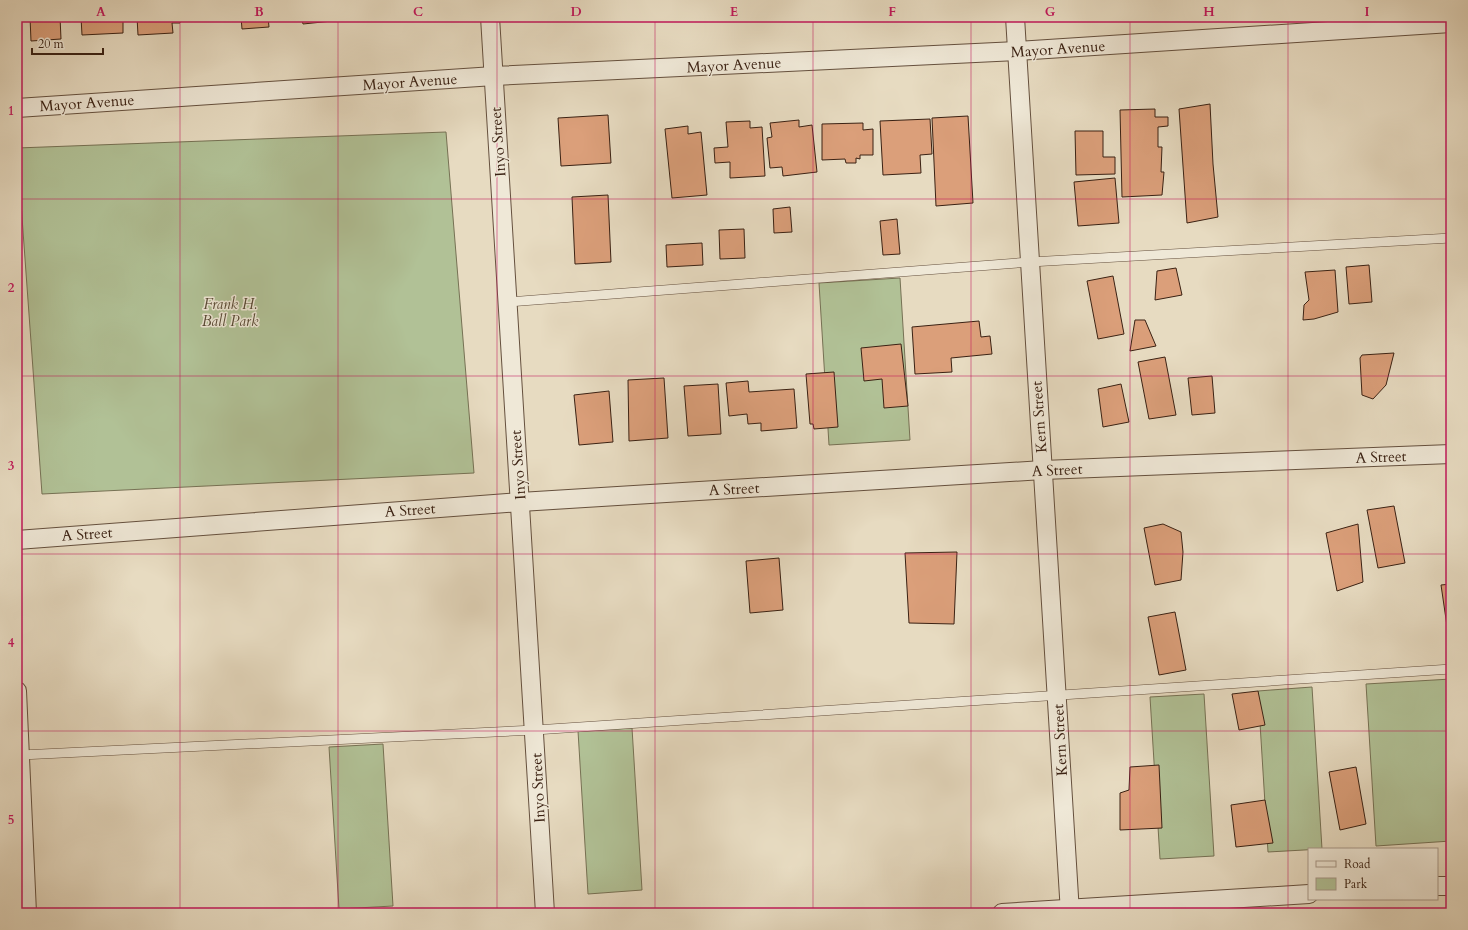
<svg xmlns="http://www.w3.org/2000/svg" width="1468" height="930" font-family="Cardo,serif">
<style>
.green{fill:#b1c196;stroke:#767154}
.building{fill:#db9f7a;stroke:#3a2113}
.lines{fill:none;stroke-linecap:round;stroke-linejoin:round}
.lane-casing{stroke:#65503e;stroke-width:10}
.street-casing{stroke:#65503e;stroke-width:20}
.lane{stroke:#efe8d7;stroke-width:9}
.street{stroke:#efe8d7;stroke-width:18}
.grid{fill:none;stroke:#c2185b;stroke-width:1;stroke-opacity:0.55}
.labels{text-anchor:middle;stroke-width:3;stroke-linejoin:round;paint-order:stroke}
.street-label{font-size:15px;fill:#3a2113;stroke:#efe8d7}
.park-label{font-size:15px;font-style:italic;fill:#584934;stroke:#efe8d7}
.neatline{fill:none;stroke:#c2185b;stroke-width:1.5}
.grid-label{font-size:13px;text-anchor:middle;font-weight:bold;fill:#c2185b}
</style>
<rect width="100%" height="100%" fill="#e7dbc1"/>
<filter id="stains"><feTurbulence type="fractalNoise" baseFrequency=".005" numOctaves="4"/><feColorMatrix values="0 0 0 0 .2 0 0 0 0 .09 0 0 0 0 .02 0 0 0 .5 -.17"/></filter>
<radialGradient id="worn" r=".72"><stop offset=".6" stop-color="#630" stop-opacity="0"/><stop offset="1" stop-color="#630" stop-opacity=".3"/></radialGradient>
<g class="green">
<polygon points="446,132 474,473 42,494 17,148"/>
<polygon points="900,278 910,440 829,445 819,283"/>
<polygon points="1451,679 1451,841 1376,846 1366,684"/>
<polygon points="1312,687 1322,849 1268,852 1258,691"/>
<polygon points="1204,694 1214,856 1160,859 1150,697"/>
<polygon points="632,728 642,890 588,894 578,731"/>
<polygon points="383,744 393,906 339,909 329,747"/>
</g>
<g class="building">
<polygon points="30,17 60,17 61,39 31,41"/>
<polygon points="81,17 123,17 123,33 82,35"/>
<polygon points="137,17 180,17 180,23 172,23 173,33 138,35"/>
<polygon points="241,17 268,17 269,27 242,29"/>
<polygon points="291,17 333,17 332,21 303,24 302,20 291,21"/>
<polygon points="1210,104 1213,164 1218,217 1187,223 1179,109"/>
<polygon points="1155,109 1155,117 1168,117 1168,126 1158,127 1158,147 1162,147 1161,172 1164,172 1162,195 1122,197 1120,110"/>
<polygon points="608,115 611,163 561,166 558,118"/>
<polygon points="968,116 973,203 936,206 932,118"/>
<polygon points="930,119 932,154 920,155 921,173 883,175 880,121"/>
<polygon points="799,120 799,127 812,125 817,172 783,176 782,167 770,168 767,138 772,137 770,123"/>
<polygon points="750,121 750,128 762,127 765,176 730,178 730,162 715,163 714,148 728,147 726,122"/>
<polygon points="863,123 863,130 873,129 873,155 860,155 860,159 856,158 856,163 846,163 845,159 822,160 822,124"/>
<polygon points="688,126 688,134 701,132 707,195 672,198 665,129"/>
<polygon points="1075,131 1103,131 1103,157 1115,157 1115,174 1076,175"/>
<polygon points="1115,178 1119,223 1078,226 1074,182"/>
<polygon points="608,195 611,262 575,264 572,197"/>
<polygon points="790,207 792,232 774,233 773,209"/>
<polygon points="897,219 900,254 883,255 880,221"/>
<polygon points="744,229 745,258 720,259 719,230"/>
<polygon points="702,243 703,265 667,267 666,245"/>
<polygon points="1369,265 1372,302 1349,304 1346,267"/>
<polygon points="1176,268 1182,295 1155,300 1157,271"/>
<polygon points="1335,270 1338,312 1314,319 1303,320 1304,305 1309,300 1305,272"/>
<polygon points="1113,276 1124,334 1098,339 1087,281"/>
<polygon points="1135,320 1145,320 1156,346 1130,351"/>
<polygon points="979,321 981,337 990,336 992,354 951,358 952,372 915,374 912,327"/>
<polygon points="901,344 908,406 884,408 882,379 864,381 861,348"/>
<polygon points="1394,353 1386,385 1373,399 1362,395 1360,358 1362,355"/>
<polygon points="1165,357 1176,415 1149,419 1138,362"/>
<polygon points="834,372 838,427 814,429 813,424 810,424 806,374"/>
<polygon points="1212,376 1215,413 1192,415 1188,378"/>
<polygon points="664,378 668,438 629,441 628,380"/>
<polygon points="748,381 749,392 794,389 797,428 761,431 761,423 748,424 747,414 729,416 726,383"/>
<polygon points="718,384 721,434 688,436 684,386"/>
<polygon points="1121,384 1129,422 1103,427 1098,389"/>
<polygon points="609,391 613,442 579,445 574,395"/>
<polygon points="1394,506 1405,563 1378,568 1367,510"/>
<polygon points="1163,524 1181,532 1183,552 1181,580 1155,585 1144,528"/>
<polygon points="1358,524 1363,582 1337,591 1326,533"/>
<polygon points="957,552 954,624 909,623 905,553"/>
<polygon points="779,558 783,610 750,613 746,561"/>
<polygon points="1451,584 1451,625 1447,626 1441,585"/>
<polygon points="1175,612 1186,670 1159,675 1148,617"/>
<polygon points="1258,691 1265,725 1239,730 1232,694"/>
<polygon points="1159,765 1162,828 1120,830 1120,793 1129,790 1130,767"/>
<polygon points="1356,767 1366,824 1340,830 1329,772"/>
<polygon points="1265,800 1273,843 1236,847 1231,805"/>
</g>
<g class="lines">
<defs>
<g id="lane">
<polyline points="508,302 1030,262 1451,238"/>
<polyline points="21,755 535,730 1451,669"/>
</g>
<g id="street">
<polyline points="490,17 545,913"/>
<polyline points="1015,17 1070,913"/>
<polyline points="17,108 494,76 1017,51 1451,23"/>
<polyline points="17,540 520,502 1043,470 1451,454"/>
<polyline points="17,691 27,913"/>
<polyline points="1437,886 1451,886"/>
<polyline points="1002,913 1309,894"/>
</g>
</defs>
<use href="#lane" class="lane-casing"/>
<use href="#street" class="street-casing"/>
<use href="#lane" class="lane"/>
<use href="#street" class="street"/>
</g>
<path class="grid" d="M180,17V913M338,17V913M497,17V913M655,17V913M813,17V913M971,17V913M1130,17V913M1288,17V913M17,199H1451M17,376H1451M17,554H1451M17,731H1451"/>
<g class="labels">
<g class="street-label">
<text transform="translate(1058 49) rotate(-4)" y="5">Mayor Avenue</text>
<text transform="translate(734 65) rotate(-3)" y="5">Mayor Avenue</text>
<text transform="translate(410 82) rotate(-4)" y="5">Mayor Avenue</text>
<text transform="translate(87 103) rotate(-4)" y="5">Mayor Avenue</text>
<text transform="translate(498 142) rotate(-94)" y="5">Inyo Street</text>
<text transform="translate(1039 417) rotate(-94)" y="5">Kern Street</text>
<text transform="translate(1381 457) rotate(-2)" y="5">A Street</text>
<text transform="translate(518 465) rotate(-94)" y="5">Inyo Street</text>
<text transform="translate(1057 470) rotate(-3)" y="5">A Street</text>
<text transform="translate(734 489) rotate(-3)" y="5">A Street</text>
<text transform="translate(410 510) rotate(-4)" y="5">A Street</text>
<text transform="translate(87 534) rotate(-4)" y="5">A Street</text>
<text transform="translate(1060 740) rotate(-93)" y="5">Kern Street</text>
<text transform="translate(538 788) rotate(-93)" y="5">Inyo Street</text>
</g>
<g class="park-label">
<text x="230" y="309">Frank H.<tspan x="230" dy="17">Ball Park</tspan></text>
</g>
</g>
<rect width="1468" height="930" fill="none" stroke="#e7dbc1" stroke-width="44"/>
<rect x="1308" y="848" width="130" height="52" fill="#efe8d7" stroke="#a79889"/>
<rect x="1316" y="861" width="20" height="6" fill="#efe8d7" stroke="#a79889"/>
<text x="1344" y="868" font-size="12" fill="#3a2113">Road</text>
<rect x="1316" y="878" width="20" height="12" fill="#b1c196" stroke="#a79889"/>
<text x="1344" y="888" font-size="12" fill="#3a2113">Park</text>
<path d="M32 48v6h71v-6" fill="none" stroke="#3a2113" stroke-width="2"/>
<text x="38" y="48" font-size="12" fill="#3a2113" stroke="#efe8d7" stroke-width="3" paint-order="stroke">20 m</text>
<rect x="22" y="22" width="1424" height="886" class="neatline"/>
<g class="grid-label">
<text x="101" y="16">A</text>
<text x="259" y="16">B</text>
<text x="418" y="16">C</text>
<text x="576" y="16">D</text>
<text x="734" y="16">E</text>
<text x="892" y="16">F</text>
<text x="1050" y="16">G</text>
<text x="1209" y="16">H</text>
<text x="1367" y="16">I</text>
<text x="11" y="115">1</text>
<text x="11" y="292">2</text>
<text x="11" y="470">3</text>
<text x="11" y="647">4</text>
<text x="11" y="824">5</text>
</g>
<rect width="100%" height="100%" filter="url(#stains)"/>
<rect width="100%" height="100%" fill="url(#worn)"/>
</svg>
